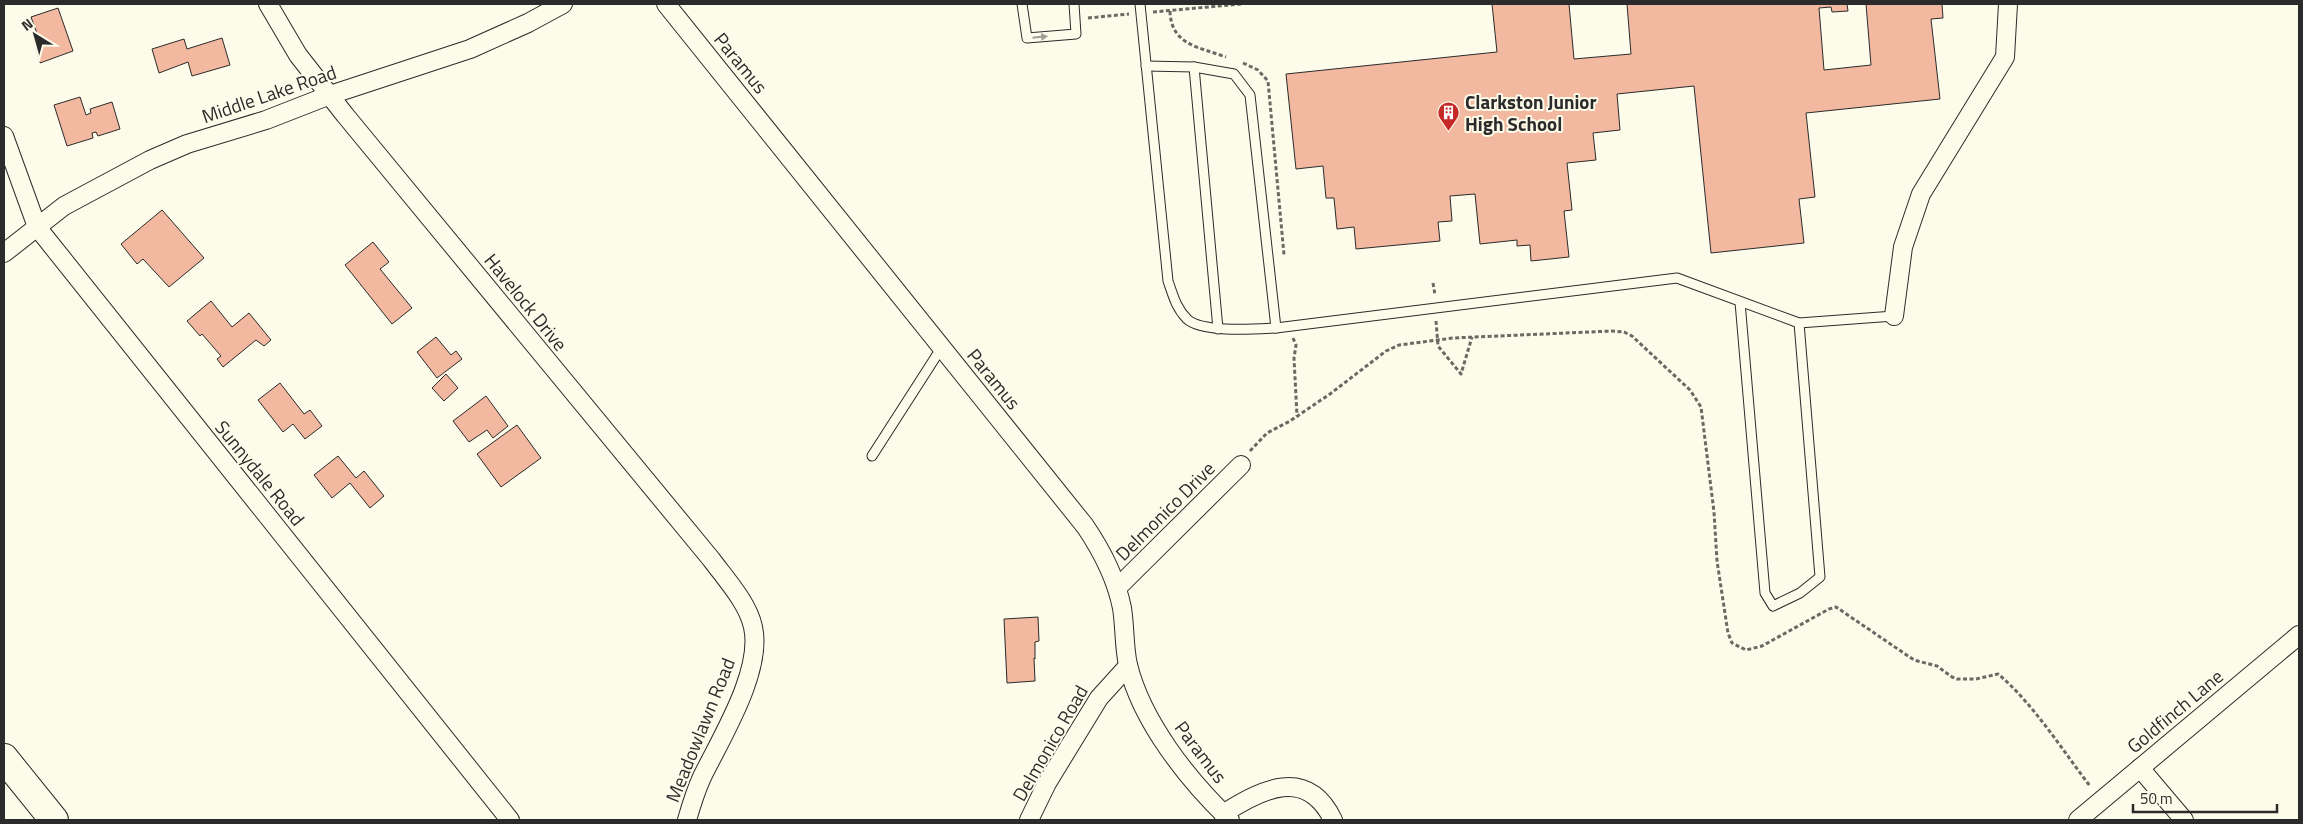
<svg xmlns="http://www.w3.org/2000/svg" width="2303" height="824" font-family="'Titillium Web',sans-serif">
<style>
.building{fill:#f2b8a0;stroke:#2b2b2b}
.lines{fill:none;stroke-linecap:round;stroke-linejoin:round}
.service-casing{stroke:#2b2b2b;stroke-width:11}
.minor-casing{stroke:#2b2b2b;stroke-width:20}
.primary-casing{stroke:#2b2b2b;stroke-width:30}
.path{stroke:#6a6964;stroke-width:3;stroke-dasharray:4 2.5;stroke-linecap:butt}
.service{stroke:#fdfbea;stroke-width:9}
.minor{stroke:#fdfbea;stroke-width:18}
.primary{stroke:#fdfbea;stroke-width:28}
.oneway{fill:#9e9d94}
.labels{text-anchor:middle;stroke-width:4;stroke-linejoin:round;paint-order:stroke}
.street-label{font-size:19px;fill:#2b2b2b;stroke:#fdfbea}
.poi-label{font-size:19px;font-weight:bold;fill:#2b2b2b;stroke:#fdfbea;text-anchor:start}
</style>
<rect width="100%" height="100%" fill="#fdfbea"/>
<g class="building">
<polygon points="1492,4 1569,4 1574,59 1631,54 1627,4 1847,4 1848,11 1832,12 1831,7 1819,8 1824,70 1871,65 1866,4 1942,4 1943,18 1931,19 1940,99 1806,113 1815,197 1799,199 1804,243 1711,253 1694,86 1617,94 1620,130 1593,133 1596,160 1567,163 1572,210 1564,211 1569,257 1531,261 1530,245 1517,246 1517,240 1480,244 1475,194 1450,196 1452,221 1438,222 1440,241 1356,249 1354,227 1337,229 1334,198 1326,198 1323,166 1296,169 1286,74 1497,52"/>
<polygon points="58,8 73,51 40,63 34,41 39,39 31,17"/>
<polygon points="222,38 230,65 192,76 188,62 159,73 152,49 184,39 187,49"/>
<polygon points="80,97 86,115 91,113 90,109 112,102 120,129 98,136 96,132 92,133 93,138 67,146 54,105"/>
<polygon points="162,210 204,258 169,287 143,259 137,264 121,244"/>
<polygon points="373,242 389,262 380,269 412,308 392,324 345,265"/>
<polygon points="211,301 232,327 249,313 271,340 264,346 256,340 223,367 217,359 221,356 202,334 200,336 187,321"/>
<polygon points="436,337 451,355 456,351 462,359 437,378 417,352"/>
<polygon points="446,374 458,388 444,401 432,388"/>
<polygon points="280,383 304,414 310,410 322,426 305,439 293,424 283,432 258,400"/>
<polygon points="486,396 508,426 493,438 487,430 469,442 453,421"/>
<polygon points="517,425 541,458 501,487 477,454"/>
<polygon points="338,456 356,478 364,471 384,496 370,508 350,483 332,498 314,475"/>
<polygon points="1038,617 1039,641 1035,642 1035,659 1034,658 1035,681 1007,683 1004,619"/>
</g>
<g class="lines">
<defs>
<g id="service">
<polyline points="1022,4 1027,38 1076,34 1074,4"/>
<path d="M1140,4L1168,281C1173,295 1176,308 1187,319C1202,333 1255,329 1276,328L1677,278L1799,323L1894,316"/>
<polyline points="1146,66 1194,67 1234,74 1250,95 1276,328"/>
<polyline points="1194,67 1218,329"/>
<polyline points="1740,302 1765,593 1773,606 1800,593 1820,577 1799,323"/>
<polyline points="872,456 942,347"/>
</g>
<g id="minor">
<path d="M268,4L298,55L345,115L711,559C725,578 748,603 753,627C763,671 721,738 702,777C696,790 691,806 687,820"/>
<path d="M666,4L1085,526C1102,551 1116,578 1122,608C1125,627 1124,647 1128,665C1142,722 1188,780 1230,820"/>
<polyline points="4,136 37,227 510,820"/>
<polyline points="4,253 64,206 150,160 187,144 266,120 330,95 470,49 528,23 563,4"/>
<polyline points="1894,316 1903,247 1921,194 2005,57 2008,4"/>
<polyline points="1117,588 1241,465"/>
<polyline points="2140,768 2184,820"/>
<path d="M1223,814C1261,789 1307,766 1333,820"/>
<polyline points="1029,820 1047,783 1099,698 1128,666"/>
<polyline points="2078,820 2299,635"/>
</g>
<polyline id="primary" points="4,758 54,820"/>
</defs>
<use href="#service" class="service-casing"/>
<use href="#minor" class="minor-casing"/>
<use href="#primary" class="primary-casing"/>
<g class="path">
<path d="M1170,11C1171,45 1199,47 1226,57"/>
<polyline points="1153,12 1241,4"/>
<polyline points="1088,18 1129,14"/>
<polyline points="1243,63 1258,70 1268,81 1284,255"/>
<polyline points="1433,283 1435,295"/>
<polyline points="1436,321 1438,346 1461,374 1472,337"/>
<polyline points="1293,338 1296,345 1294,358 1297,416"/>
<path d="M1250,451L1267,433L1290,421L1330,394L1386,351L1399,345L1453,338L1612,331L1624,332L1632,336L1690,390L1701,407L1714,512L1717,561L1728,633L1732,643L1746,650L1762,646L1829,609L1836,607L1914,660L1937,666L1952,677L1957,679H1976L1998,674C2032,702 2063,751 2090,786"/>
</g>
<use href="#service" class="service"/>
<use href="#minor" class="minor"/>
<use href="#primary" class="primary"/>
</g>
<defs><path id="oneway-solid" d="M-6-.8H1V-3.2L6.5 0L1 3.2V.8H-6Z" transform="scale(1.25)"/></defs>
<use class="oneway" href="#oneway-solid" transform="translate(1040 37) rotate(-6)"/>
<defs>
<symbol id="building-pin" viewBox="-11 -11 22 30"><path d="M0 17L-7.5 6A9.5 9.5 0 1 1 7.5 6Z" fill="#c62828" stroke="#fdfbea"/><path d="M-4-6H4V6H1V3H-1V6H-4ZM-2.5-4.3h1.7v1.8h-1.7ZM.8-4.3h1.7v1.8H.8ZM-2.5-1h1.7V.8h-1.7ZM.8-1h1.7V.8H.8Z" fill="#fff"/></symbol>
</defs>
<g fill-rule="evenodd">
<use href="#building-pin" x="1436" y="100" width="25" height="34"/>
</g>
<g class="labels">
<g class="street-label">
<text transform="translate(741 63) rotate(51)" y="7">Paramus</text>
<text transform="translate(269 94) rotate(-19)" y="7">Middle Lake Road</text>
<text transform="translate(526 302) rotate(51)" y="7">Havelock Drive</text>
<text transform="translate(994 379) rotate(51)" y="7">Paramus</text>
<text transform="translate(260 473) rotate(51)" y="7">Sunnydale Road</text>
<text transform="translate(1165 511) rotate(-45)" y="7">Delmonico Drive</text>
<text transform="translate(2175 711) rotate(-40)" y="7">Goldfinch Lane</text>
<text transform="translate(700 730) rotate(-68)" y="7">Meadowlawn Road</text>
<text transform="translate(1050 743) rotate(-60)" y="7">Delmonico Road</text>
<text transform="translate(1201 752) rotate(53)" y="7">Paramus</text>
</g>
<g class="poi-label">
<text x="1465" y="109">Clarkston Junior<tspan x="1465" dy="22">High School</tspan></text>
</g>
</g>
<rect width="2303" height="824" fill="none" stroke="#2b2b2b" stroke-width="10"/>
<g transform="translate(35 35) rotate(323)" stroke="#fdfbea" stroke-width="4" paint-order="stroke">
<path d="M0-4L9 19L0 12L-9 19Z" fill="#2b2b2b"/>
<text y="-8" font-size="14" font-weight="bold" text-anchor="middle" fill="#2b2b2b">N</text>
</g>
<path d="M2133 804v8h144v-8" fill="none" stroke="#2b2b2b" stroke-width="2.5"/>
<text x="2140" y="804" font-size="15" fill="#2b2b2b" stroke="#fdfbea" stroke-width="4" paint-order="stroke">50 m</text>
</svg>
